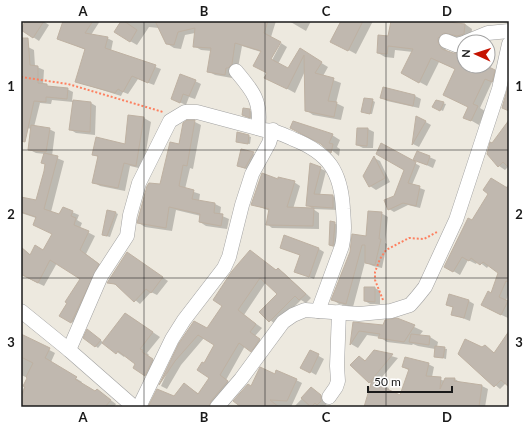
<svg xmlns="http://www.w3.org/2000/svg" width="530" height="428" font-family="Lato,sans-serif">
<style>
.shadow{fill:#0003}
.building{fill:#c0b8af;stroke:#beb1a2}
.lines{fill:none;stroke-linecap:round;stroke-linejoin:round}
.minor-casing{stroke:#a1a1a1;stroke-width:15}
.path{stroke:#fd8060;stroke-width:2;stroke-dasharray:2 2;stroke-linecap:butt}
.minor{stroke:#fff;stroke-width:14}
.grid{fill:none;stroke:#1a1a1a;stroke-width:1;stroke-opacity:0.55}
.neatline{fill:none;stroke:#1a1a1a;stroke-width:1.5}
.grid-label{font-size:13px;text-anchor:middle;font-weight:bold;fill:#1a1a1a}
</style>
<rect width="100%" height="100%" fill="#ede9df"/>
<g class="shadow">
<polygon points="26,21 43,21 49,25 39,41 21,29"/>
<polygon points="65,21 100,21 91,35 107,38 113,41 111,51 161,69 154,85 138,79 128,94 123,92 121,96 77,82 86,50 58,38"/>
<polygon points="122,21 276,21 271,37 268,63 270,64 281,43 287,47 278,64 289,69 300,50 328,67 323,76 341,83 336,103 344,107 341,120 313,115 306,110 305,71 295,93 273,81 261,52 242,46 238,68 233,71 232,78 215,75 208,71 212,51 201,50 194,46 195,33 185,35 181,49 174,48 166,43 159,28 149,27 137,45 130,41"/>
<polygon points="289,21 311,21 306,31"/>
<polygon points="342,21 373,21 356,54 339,45"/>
<polygon points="392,21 447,21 446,23 465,24 472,29 471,38 465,40 457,37 449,38 445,43 446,51 453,54 464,55 464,66 484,66 502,75 499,85 492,82 480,108 485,111 479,125 465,117 469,107 456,69 439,62 427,86 410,77 413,52 395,50 394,58 385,57 378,53 389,37"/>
<polygon points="21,47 28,47 34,50 35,66 44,70 43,85 52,88 67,89 73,92 72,101 91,103 96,106 95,135 76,133 71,130 73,102 52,100 51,104 40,103 34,127 49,129 55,132 52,156 64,161 51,212 60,216 72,212 79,215 77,220 82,223 80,228 95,236 86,254 105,268 78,326 61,315 82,278 57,263 44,286 21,275 21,247 31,255 44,251 53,234 36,218 21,213 21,198 37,201 45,171 45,154 36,153 30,150 32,129 21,127"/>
<polygon points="195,81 201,84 195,99 189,97 186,105 172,99"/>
<polygon points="384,88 415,96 421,99 419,108 387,101 381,97"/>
<polygon points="372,100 375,102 372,114 365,113"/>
<polygon points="436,101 446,104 443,111 434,107"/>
<polygon points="249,110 255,114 256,120 243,115"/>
<polygon points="129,116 144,118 151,122 143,169 130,166 125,191 100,186 93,182 98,157 93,154 126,145"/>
<polygon points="417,117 431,125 419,147 413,144"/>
<polygon points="195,122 201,125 193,169 190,168 185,189 200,194 199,201 215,204 221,207 220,215 229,219 227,229 206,226 200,222 201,216 176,210 172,231 145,227 139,223 161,185 180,145"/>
<polygon points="509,125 509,166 505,170 499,166 492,144"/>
<polygon points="358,129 368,129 374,132 373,148 363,148 357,145"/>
<polygon points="332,135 340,140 337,147 340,149 339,156 324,144"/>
<polygon points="248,136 251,137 250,144 237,141"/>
<polygon points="382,145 420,166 412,185 425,190 420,208 408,205 394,212 389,209 405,169"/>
<polygon points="241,150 259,156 251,171 238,166"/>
<polygon points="418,152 436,160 433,168 415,160"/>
<polygon points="374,158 380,161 390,182 376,190 370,186"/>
<polygon points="310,164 326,171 320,195 333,196 338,199 338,210 313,209 307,205"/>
<polygon points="278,181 294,182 300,186 293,209 313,209 319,213 319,229 272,228 267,224 270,211 252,204"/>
<polygon points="509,184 509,292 506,301 509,303 508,318 489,309 492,294 500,273 489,265 487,268 478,261 476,264 468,260 460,275 445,266 473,222"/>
<polygon points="116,213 118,214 110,237 106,236"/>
<polygon points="381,213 388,217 385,243 387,244 382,268 373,266 365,262 353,307 339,304 333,300 342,272"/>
<polygon points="331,222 341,226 336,248 330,245"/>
<polygon points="281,248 319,249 324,252 314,279 295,271 301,255"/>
<polygon points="250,251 277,271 278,269 284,273 311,298 306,303 301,300 276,325 261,312 279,294 266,282 244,315 262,328 255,336 266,344 258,354 245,346 226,380 234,385 217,406 210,402 203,407 150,407 175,397 190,388 199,394 210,378 204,365 216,345 204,338 181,365 167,389 161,386 180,344 207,330 223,305"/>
<polygon points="132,257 168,281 157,295 151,292 140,304 118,286 109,282"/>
<polygon points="375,288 380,291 380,304 370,304 365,301"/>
<polygon points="469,301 474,304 470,321 452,314 454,308 447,304"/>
<polygon points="126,314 160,337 147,353 149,355 148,356 159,364 152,379 145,375 137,364 125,355 124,357 103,342 98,348 85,338 90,332 104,343"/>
<polygon points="397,319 423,331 419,336 430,337 438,342 437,347 447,349 446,359 435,356 435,349 418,346 413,344 412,345 387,342 380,337 367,335 358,348 351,344 354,323 384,326"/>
<polygon points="509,332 509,385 506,383 500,389 459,354 483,349 485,346 495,354"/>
<polygon points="21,335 55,353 51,362 53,364 82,382 81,384 96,392 97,390 116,404 114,407 21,407 21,394 28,378 21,375"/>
<polygon points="310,351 324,359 316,375 302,367"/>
<polygon points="374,351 398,358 377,383 389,388 388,391 401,396 410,371 403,367 428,364 434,367 432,377 445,381 446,379 455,379 461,383 482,386 488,389 485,407 365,407 372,384 369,382 359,357 366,361"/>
<polygon points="275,375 296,380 302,383 291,407 243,407 251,387"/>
<polygon points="311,389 326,399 327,404 324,407 294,407"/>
</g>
<g class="building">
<polygon points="25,21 44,21 33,38 21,30"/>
<polygon points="63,21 93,21 85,33 108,37 105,48 156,65 148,83 132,76 123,92 118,89 115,93 75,82 85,49 57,39"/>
<polygon points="121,21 124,21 137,30 130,42 114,32"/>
<polygon points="155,21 268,21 264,33 281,42 271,59 288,68 300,48 322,62 315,73 334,78 328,101 337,102 334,117 305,111 304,55 287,89 264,78 267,73 253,66 261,51 235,43 232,64 228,68 226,68 225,75 207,72 211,48 193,47 195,28 178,32 174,45 166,44"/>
<polygon points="341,21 363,21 348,51 330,42"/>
<polygon points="391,21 440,21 465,24 464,34 457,36 444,33 438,38 438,42 442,49 453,53 464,52 464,66 487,66 495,70 492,82 485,79 473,104 478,106 471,121 463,118 468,107 443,95 455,69 431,58 419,83 401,73 413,49 388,46 387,54 377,53 378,35 388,36"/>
<polygon points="21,38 28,38 30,65 38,66 38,83 47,84 47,86 68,88 67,99 46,97 46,102 34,101 25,142 21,141"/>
<polygon points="180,74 196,80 189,96 183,94 180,103 171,99"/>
<polygon points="509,83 509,111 502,108"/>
<polygon points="383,87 415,95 413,106 380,98"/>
<polygon points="364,98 373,99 370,114 361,112"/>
<polygon points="73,100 91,102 90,132 69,130"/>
<polygon points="436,100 444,102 440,111 432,107"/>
<polygon points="243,108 250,109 250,118 242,115"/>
<polygon points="128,115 144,117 136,166 124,163 118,188 92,183 98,156 92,155 96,137 125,144"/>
<polygon points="416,116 426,121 412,145"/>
<polygon points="187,120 195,120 187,166 183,165 179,186 194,190 192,199 215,203 214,213 223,214 221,226 199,222 200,214 169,207 166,228 137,223 147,186 149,183 160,184 170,142 179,144 183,123"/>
<polygon points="509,120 509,168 503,162 498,167 487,154 490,142 492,143"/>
<polygon points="293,121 333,134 329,143 333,144 331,153 321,144 290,128"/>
<polygon points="31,125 50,128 46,152 28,150"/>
<polygon points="357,128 368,128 367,146 356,145"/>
<polygon points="237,132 249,135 248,144 236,142"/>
<polygon points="381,143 416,162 408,183 420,186 416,206 403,203 388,210 384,200 394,196 404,170 376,154"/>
<polygon points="241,149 254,152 245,168 237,166"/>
<polygon points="417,151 430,156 427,165 413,160"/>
<polygon points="44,153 58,156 44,209 59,214 63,207 73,211 71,216 76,218 74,225 89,231 80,250 99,264 71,323 59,316 67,303 65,302 80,279 50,260 38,283 21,274 21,247 30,255 35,245 43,250 52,234 33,225 36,217 21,212 21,197 36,200 44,171 45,164 41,163"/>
<polygon points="374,156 385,178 369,187 363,176"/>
<polygon points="310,163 321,167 314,194 333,195 333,208 306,206"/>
<polygon points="262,173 278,179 278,177 295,181 287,207 314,208 313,226 266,225 269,209 251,205"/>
<polygon points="491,178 509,189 509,282 506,281 499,297 508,301 501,315 481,305 488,291 491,293 498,273 483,262 480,265 471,258 469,261 462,257 453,272 444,267 468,218 472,220 488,194 483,190"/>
<polygon points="107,210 116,212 107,236 102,235"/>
<polygon points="368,211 382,212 379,239 381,239 375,265 365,263 365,245 362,245 346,304 331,300 350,252 352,234 366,236"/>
<polygon points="330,221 335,222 333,246 329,245"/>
<polygon points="284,235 319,248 309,277 294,272 300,255 280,248"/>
<polygon points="250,250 276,270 278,268 306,294 299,300 295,296 269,322 259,312 277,294 260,278 238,310 256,324 250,332 260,339 251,352 239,343 220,375 228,381 211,401 209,407 148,407 157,389 174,396 184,383 198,394 209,378 197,370 202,362 204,363 214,345 198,335 175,361 159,385 179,343 194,321 207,328 222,306 213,300 232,271"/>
<polygon points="127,252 163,277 151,293 146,289 134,302 115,284 107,283"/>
<polygon points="364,287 375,287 375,302 364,301"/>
<polygon points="449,294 469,300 464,318 451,315 453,307 446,305"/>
<polygon points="125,313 153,332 140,349 143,350 142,352 153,359 145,376 133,368 135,364 118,351 116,354 102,343"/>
<polygon points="397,318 415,325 404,342 378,338 380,334 359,331 350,345 353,322 383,325 385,320"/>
<polygon points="87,329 101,340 95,347 83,338"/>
<polygon points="509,331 509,387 501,380 494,387 458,354 465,339 482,347 485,345 494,353"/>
<polygon points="21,334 50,348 45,358 47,359 77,377 75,379 95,391 97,389 111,400 105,407 21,407 21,398 25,387 23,386 27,378 26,377 33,363 21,357"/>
<polygon points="411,334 430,336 429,345 409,342"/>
<polygon points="435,346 445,347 443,358 434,357"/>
<polygon points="310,350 319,354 310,373 300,368"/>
<polygon points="374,350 393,354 369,383 350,365 359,356 365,361"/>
<polygon points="405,357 429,363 426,376 441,377 440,389 445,378 455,378 454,381 482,385 479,407 364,407 372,380 384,384 383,387 400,395 409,369 402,367"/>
<polygon points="260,367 275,374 276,370 297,379 287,401 270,400 279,407 241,407 233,401 248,384 251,386"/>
<polygon points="311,387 321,395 321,401 317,405 315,403 311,407 301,398"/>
</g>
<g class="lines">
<defs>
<g id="minor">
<polyline points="446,41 456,45 464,43"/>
<polyline points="466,42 488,33 509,31"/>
<path d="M236,71C252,90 262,101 258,128"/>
<polyline points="21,311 69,350 134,407"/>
<path d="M69,350L101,276L127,236L130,215L139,183L170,121L185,112H197L264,130C275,130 284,135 293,139C329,153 341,172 343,209C344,222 345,234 342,246L318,311"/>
<polyline points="329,397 336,387 338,381 337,366 339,312"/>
<polyline points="139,407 172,339 184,320 224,268 229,257 242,205 252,174 269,143 273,130"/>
<polyline points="217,407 241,379 283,322 293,315 305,310 359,314 391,311 410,305 417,297 425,287 456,220 499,89 509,44"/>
</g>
</defs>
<use href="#minor" class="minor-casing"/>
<g class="path">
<polyline points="21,77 68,84 163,112"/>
<polyline points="383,300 375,280 375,272 380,259 386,250 409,238 424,239 437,232"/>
</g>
<use href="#minor" class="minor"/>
</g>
<path class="grid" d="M144,21V407M265,21V407M386,21V407M21,150H509M21,278H509"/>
<rect width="530" height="428" fill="none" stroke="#ffffff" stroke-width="44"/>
<g transform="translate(476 54) rotate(273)"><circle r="19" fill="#ffffff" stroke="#a3a3a3"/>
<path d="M0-3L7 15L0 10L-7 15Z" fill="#c51300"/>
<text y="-6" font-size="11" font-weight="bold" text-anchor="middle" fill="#1a1a1a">N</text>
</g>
<path d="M368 386v6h84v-6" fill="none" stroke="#1a1a1a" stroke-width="2"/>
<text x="374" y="386" font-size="12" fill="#1a1a1a" stroke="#ffffff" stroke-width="3" paint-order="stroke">50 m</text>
<rect x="22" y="22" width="486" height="384" class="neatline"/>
<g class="grid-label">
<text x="83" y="16">A</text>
<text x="204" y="16">B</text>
<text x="326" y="16">C</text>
<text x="447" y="16">D</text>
<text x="11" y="91">1</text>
<text x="519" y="91">1</text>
<text x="11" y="219">2</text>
<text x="519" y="219">2</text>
<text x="11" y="347">3</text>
<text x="519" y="347">3</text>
<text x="83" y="422">A</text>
<text x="204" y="422">B</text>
<text x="326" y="422">C</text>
<text x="447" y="422">D</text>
</g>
</svg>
